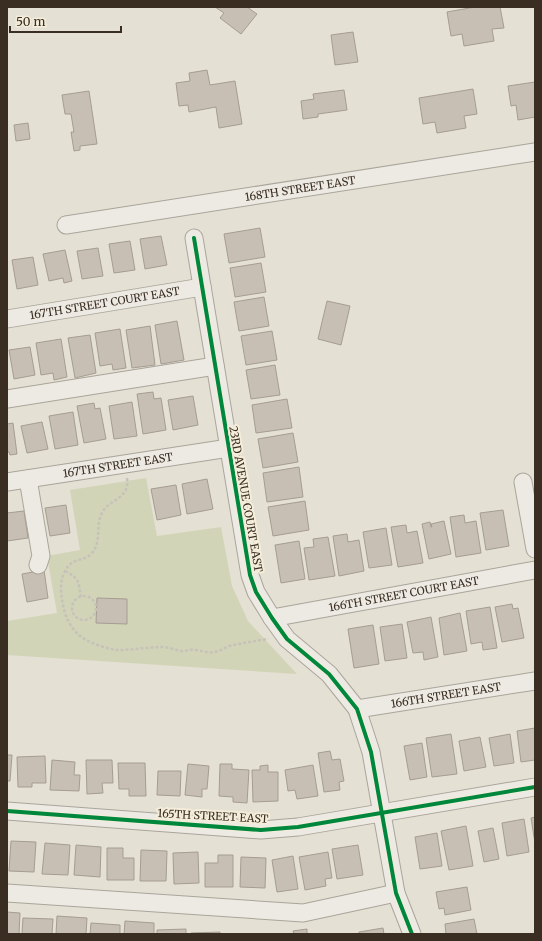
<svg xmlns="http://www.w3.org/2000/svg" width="542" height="941" font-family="Merriweather,serif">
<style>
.green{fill:#d2d4b7}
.building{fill:#c8bfb4;stroke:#a59c92}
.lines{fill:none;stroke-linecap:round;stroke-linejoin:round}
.minor-casing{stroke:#aaa59b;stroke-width:19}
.path{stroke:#c6c2ba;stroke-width:2.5;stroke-dasharray:3 2;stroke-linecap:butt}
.minor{stroke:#edeae3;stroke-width:17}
.cycleway-casing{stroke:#f4edda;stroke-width:6}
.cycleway{stroke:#00873e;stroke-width:4}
.labels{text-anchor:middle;stroke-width:4;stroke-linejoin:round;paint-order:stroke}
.street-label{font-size:11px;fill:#3a2e23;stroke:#f4edda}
</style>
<rect width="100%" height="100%" fill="#e4e0d3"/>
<polygon class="green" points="146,478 157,536 221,527 232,586 248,621 297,674 7,655 7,621 57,613 47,556 80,550 70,490"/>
<g class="building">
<polygon points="215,7 247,7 257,14 241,34 220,18 224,13"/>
<polygon points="475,7 500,7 504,28 492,29 494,41 464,46 462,34 451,36 447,12"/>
<polygon points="353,32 358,62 335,65 331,35"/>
<polygon points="207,70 210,85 235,81 242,124 219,128 216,107 189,112 188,105 179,106 176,83 190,81 189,73"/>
<polygon points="535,82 535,117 518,120 516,105 511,106 508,86"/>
<polygon points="473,89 477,114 464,116 466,128 437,133 435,122 423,124 419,98"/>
<polygon points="344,90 347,110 318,114 318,117 303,119 301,101 314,99 313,94"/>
<polygon points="89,91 97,144 80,146 80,150 74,151 71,132 74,132 71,114 65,114 62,95"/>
<polygon points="28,123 30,139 16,141 14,125"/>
<polygon points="260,228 265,257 229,263 224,234"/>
<polygon points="161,236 167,265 145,269 140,239"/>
<polygon points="130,241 135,270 114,273 109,244"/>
<polygon points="98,248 103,276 82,279 77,251"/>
<polygon points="65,250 72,281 64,283 63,278 49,281 43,254"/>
<polygon points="33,257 38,285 17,289 12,260"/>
<polygon points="261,263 266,292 235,297 230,268"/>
<polygon points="264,297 269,326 239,331 234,302"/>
<polygon points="327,301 350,306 341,345 318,339"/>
<polygon points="177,321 184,360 161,364 155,325"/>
<polygon points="150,326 155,365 132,368 126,330"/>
<polygon points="120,329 126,368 113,370 112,364 100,366 95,333"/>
<polygon points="272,331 277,360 246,365 241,336"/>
<polygon points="90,335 96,373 75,378 68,338"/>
<polygon points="61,339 67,377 54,380 53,373 41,375 36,343"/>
<polygon points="30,347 35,375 14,379 9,350"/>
<polygon points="275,365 280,395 251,399 246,370"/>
<polygon points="153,392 154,399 161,398 166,430 143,434 137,394"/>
<polygon points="193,396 198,425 173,430 168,400"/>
<polygon points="287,399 292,428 256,433 252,405"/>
<polygon points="132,402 137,436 114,439 109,406"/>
<polygon points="94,403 95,409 100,408 106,439 84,443 77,406"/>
<polygon points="73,412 78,445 55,449 49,416"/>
<polygon points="42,422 48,449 27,453 21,426"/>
<polygon points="13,423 17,454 10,455 9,452 7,452 7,424"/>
<polygon points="293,433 298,462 263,468 258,439"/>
<polygon points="299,467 303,497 267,502 263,473"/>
<polygon points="207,479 213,509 187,514 182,484"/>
<polygon points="176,485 181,515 157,520 151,489"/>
<polygon points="305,501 309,530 273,536 268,507"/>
<polygon points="66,505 70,533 50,536 45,508"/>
<polygon points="503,510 509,546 486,550 480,513"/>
<polygon points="24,511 28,538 7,541 7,513"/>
<polygon points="464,515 465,523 476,521 481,553 456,557 450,517"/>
<polygon points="444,521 451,554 429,559 422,524 430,522 431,527 432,527 431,524"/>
<polygon points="406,525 407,533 417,531 423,563 398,567 391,527"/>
<polygon points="386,528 392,565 369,568 363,532"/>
<polygon points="347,534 348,542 359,540 364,571 339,576 333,536"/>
<polygon points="328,537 335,576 309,580 304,548 314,547 313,539"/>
<polygon points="299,541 305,579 281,583 275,545"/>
<polygon points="44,570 48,598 27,602 22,574"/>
<polygon points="97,598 127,599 127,624 96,623"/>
<polygon points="512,604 513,609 518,608 524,638 502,642 495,607"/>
<polygon points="490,607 497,648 483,650 482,642 471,644 466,611"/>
<polygon points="460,613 467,651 444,655 439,618"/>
<polygon points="431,617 438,657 424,660 423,652 413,653 407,622"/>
<polygon points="402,624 407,658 385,661 380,627"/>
<polygon points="373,625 379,664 354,668 348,629"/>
<polygon points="535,728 535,760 521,762 517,731"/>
<polygon points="451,734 457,774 432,777 426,738"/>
<polygon points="510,734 514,763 494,766 489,738"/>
<polygon points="480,737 486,767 464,771 459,741"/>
<polygon points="422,743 427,777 410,780 404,746"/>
<polygon points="330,751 332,760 340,759 344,781 339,782 340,790 324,792 318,753"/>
<polygon points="7,755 12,755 10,781 7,781"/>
<polygon points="45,756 46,783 32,783 32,787 18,787 17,757"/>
<polygon points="52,760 75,762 74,775 80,775 79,791 50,790"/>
<polygon points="86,760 112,760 113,783 102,783 103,793 87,794"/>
<polygon points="118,763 145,763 146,796 129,796 129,789 119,789"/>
<polygon points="188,764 209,766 207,789 202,789 202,797 185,795"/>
<polygon points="220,764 232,764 232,769 249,770 247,803 233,802 233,797 219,796"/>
<polygon points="268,765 268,772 278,772 278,801 253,802 252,770 260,770 260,766"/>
<polygon points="313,765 318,796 297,799 295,790 288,791 285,770"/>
<polygon points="158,771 181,771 180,796 157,795"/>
<polygon points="535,817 535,843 531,818"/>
<polygon points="524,819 529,852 507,856 502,823"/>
<polygon points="466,826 473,866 449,870 441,831"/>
<polygon points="493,828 499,859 484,862 478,831"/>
<polygon points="437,833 442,866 420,869 415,837"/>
<polygon points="11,841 36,842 34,872 9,871"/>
<polygon points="45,843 70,845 68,875 42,874"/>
<polygon points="76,845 101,847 100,877 74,875"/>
<polygon points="358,845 363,875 337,879 332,849"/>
<polygon points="107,848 123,848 123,858 134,858 134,880 107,880"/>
<polygon points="141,850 167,851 166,881 140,881"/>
<polygon points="198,852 199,883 174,884 173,853"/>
<polygon points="328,852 332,878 325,879 326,886 305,890 299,857"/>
<polygon points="218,855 233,855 233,887 205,887 205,863 218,863"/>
<polygon points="293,856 298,889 277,892 272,860"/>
<polygon points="241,857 266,858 265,888 240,887"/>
<polygon points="467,887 471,910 445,915 444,908 439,909 436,892"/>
<polygon points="7,912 20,913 19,934 7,934"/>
<polygon points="57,916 87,918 86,934 56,934"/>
<polygon points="23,918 53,919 52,934 22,934"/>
<polygon points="474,919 477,934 446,934 445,924"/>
<polygon points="125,921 154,923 154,934 124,934"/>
<polygon points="91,923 120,925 120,934 90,934"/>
<polygon points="383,928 384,934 359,934 359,932"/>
<polygon points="186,929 186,934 157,934 157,930"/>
<polygon points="307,929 307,934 294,934 293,931"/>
<polygon points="220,932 220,934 191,934 191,933"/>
</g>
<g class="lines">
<defs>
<g id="minor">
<path id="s1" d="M66,225L535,152"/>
<polyline points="194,238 250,575 256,592 272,618 287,639 329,674 357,709 371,752 396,893 412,934"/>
<path id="s2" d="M7,319L202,287"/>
<polyline points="7,399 215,366"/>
<polyline points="28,479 41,556 38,565"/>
<path id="s3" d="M7,482L229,448"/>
<polyline points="523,482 535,549"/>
<path id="s4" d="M272,618L535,570"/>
<path id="s5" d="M357,709L535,681"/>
<polyline points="7,811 261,830 298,827 535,787"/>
<polyline points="7,893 303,913 396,893"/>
</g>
</defs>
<use href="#minor" class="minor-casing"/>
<g class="path">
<path d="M127,478C130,500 108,499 102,513C95,525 102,542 92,553C83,563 73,556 65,571C59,583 61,597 64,609C66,619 72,629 79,635C86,642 109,650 119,650C133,650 147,647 161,647C168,647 175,650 182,651C186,651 190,649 194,650C201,650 208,654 215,652C220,651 224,648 229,646C242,643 255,641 268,639"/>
<path d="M65,571C80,579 78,581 81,597"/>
<circle cx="84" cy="608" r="12"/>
</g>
<use href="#minor" class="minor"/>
<defs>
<g id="cycleway">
<polyline points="194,238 250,575 256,592 272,618 287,639 329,674 357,709 371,752 396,893 412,934"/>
<polyline points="7,811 261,830 298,827 535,787"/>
</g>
</defs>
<use href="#cycleway" class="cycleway-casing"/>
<use href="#cycleway" class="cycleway"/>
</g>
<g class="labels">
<g class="street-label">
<text dy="4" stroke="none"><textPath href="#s1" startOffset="237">168TH STREET EAST</textPath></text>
<text dy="4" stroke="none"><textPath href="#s2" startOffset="99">167TH STREET COURT EAST</textPath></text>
<text dy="4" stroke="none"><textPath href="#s3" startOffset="112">167TH STREET EAST</textPath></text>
<text transform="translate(246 499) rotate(80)" y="4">23RD AVENUE COURT EAST</text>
<text dy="4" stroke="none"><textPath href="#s4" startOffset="134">166TH STREET COURT EAST</textPath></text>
<text dy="4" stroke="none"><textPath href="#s5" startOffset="90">166TH STREET EAST</textPath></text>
<text transform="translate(213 816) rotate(3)" y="4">165TH STREET EAST</text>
</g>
</g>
<rect width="542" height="941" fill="none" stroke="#3a2e23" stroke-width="16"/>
<path d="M10 26v6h111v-6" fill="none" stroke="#3a2e23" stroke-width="2"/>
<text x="16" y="26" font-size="12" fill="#3a2e23" stroke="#f4edda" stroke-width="3" paint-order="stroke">50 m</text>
</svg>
